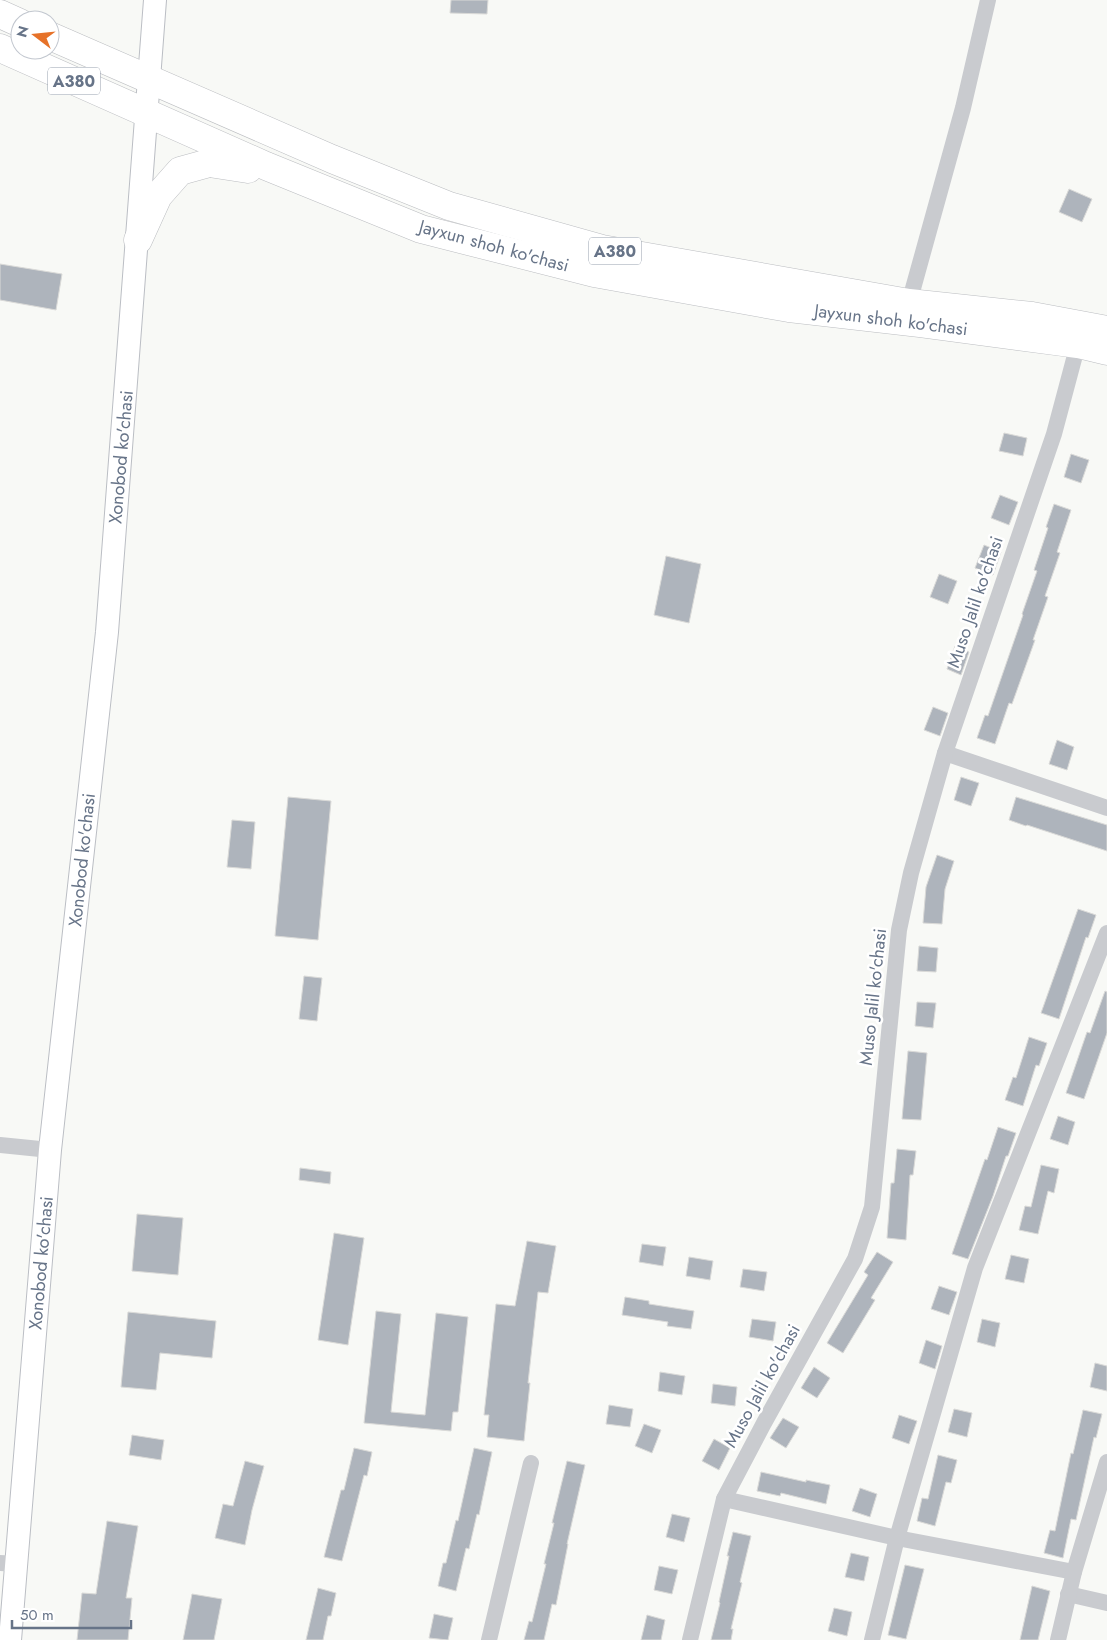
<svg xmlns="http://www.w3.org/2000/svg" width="1107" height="1640" font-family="Jost,sans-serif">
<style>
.building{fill:#aeb4bc;stroke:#dadad8}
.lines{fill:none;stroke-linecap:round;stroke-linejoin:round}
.secondary-casing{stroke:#bbbec4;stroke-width:24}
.highway-casing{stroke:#bbbdc1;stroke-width:29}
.street{stroke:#c9cbcf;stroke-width:16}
.secondary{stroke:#fff;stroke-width:22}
.highway{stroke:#fff;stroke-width:28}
.labels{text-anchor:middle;stroke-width:5;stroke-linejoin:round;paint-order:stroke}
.shield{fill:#fff;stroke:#959eac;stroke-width:1}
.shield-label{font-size:16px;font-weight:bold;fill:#677488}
.street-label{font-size:18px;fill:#677488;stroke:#fff}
</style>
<rect width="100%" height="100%" fill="#f8f9f6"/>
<g class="building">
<polygon points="451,0 488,0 487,14 450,13"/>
<polygon points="1069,189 1092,199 1082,222 1059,212"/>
<polygon points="0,264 62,274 56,310 0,300"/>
<polygon points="1004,433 1027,438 1023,456 999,451"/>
<polygon points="1071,454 1089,460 1081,483 1064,477"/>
<polygon points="1000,495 1018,502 1009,525 991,518"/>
<polygon points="1054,504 1071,510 1057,552 1060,553 1045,596 1048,597 1033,640 1035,640 1012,704 1009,703 995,744 977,738 985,715 988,716 1023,615 1022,614 1037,571 1034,570 1048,528 1046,527"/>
<polygon points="984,545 1001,552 993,575 975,568"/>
<polygon points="666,556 701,564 689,623 654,615"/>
<polygon points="939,574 957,581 948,604 930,597"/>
<polygon points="955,646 969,652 961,675 947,669"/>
<polygon points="933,707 948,713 940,736 924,730"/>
<polygon points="1057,740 1074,747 1067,770 1049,764"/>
<polygon points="961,777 979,783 971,806 954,800"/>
<polygon points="288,797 331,801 318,940 275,936"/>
<polygon points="1016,797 1107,825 1107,851 1027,825 1026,826 1009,820"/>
<polygon points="232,820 255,822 251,869 227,867"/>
<polygon points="937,855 954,861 945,889 942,924 923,923 926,887"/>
<polygon points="1078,909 1096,915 1088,938 1086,937 1059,1019 1041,1013"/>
<polygon points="919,946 938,948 936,972 917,971"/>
<polygon points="304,976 322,978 317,1021 299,1019"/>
<polygon points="1105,991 1107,992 1107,1033 1084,1099 1066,1093 1087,1032 1090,1033"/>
<polygon points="917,1002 936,1003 933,1028 915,1026"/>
<polygon points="1029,1037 1047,1043 1039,1066 1036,1065 1023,1106 1005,1100 1013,1077 1016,1078"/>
<polygon points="908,1051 927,1053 921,1120 902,1119"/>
<polygon points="1058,1116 1075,1122 1068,1145 1050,1139"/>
<polygon points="998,1127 1016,1133 1008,1156 1006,1156 993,1196 968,1259 952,1254 985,1159 987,1160"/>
<polygon points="897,1149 916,1151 913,1175 910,1175 906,1240 887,1238 891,1183 894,1183"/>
<polygon points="1041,1165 1059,1169 1054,1193 1048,1191 1038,1234 1019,1230 1025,1206 1031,1207"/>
<polygon points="300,1168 331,1172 330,1184 299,1180"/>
<polygon points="137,1214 183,1218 178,1275 132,1271"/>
<polygon points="334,1233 364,1238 348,1345 318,1340"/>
<polygon points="527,1241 556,1246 548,1293 538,1292 528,1383 530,1383 524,1441 487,1437 489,1415 484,1415 496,1304 515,1306"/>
<polygon points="642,1244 666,1247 663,1266 639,1262"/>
<polygon points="877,1252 893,1262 871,1298 875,1300 843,1353 827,1343 868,1275 864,1272"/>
<polygon points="1011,1255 1029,1259 1024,1283 1005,1279"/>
<polygon points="689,1257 713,1261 710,1280 686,1276"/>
<polygon points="743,1269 767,1272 764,1291 740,1287"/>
<polygon points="939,1286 957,1292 949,1315 931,1309"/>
<polygon points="625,1297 649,1301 649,1304 694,1311 691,1329 667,1326 668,1322 622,1315"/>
<polygon points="376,1311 401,1314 391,1412 425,1415 436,1313 468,1317 458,1412 453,1412 451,1431 364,1423"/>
<polygon points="128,1312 216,1321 212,1358 160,1353 156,1390 121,1387"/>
<polygon points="752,1319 776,1322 773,1341 749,1337"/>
<polygon points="982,1319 1000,1323 995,1347 977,1342"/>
<polygon points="926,1340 942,1346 935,1369 919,1363"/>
<polygon points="1095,1363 1107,1366 1107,1391 1090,1387"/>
<polygon points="814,1367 830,1378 817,1398 801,1388"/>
<polygon points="660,1372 685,1376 682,1395 658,1391"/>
<polygon points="713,1384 737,1387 735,1406 711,1403"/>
<polygon points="609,1405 633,1409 630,1427 606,1424"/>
<polygon points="954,1409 972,1413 967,1437 948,1432"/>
<polygon points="1083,1410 1102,1414 1096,1438 1094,1437 1076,1520 1071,1519 1063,1558 1044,1553 1050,1530 1055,1531 1071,1453 1073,1454"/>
<polygon points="899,1415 917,1421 909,1444 892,1438"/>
<polygon points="783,1418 799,1427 786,1448 770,1438"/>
<polygon points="644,1424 661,1430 652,1453 635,1446"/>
<polygon points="132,1435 164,1440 161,1460 129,1455"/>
<polygon points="714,1439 730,1448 719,1470 702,1461"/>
<polygon points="354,1448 372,1452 367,1476 364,1475 342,1561 324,1557 341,1490 344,1490"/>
<polygon points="474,1448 492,1452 479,1515 477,1514 469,1549 466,1548 456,1591 438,1586 443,1563 446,1563 456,1520 458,1521"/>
<polygon points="938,1455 957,1460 951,1483 946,1482 935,1526 917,1521 922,1498 928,1499"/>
<polygon points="245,1461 264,1466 252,1510 245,1545 215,1538 223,1504 233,1506"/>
<polygon points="567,1461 585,1465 567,1544 568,1544 556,1605 552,1604 544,1640 524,1640 529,1621 532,1622 546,1564 544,1564 554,1523 552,1523"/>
<polygon points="761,1472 806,1482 806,1480 830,1485 826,1504 781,1493 780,1496 757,1491"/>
<polygon points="860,1488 877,1494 870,1517 852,1511"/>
<polygon points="672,1514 690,1518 684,1542 666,1537"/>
<polygon points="107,1521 138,1526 126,1598 132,1598 128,1640 77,1640 82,1593 96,1594"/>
<polygon points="733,1532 751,1536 740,1582 742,1583 731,1629 733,1629 731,1640 711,1640 720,1603 719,1602 729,1556 727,1556"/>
<polygon points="851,1553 869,1557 864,1581 845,1577"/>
<polygon points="905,1565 924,1569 906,1639 888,1635"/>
<polygon points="659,1566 678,1570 672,1594 654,1590"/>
<polygon points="1032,1586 1050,1591 1038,1640 1020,1640"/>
<polygon points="318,1588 336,1593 331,1616 328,1616 323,1640 306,1640"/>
<polygon points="192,1594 222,1599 214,1640 183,1640"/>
<polygon points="834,1608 852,1612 847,1636 828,1631"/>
<polygon points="434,1614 453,1618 448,1640 429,1638"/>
<polygon points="647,1615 665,1620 661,1640 641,1640"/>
</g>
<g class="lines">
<defs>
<polyline id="secondary" points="10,1640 50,1150 107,632 155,0"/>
<g id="highway">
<polyline points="0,14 20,23"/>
<polyline points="50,36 332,159 449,206 602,249 909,303 1032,316 1107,330"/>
<polyline points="0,48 266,166 421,229 594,273 789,308 920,323 1078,344 1107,351"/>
<polyline points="138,240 158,196 180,171 209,163 248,169"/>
</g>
</defs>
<use href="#secondary" class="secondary-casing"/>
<use href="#highway" class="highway-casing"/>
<g class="street">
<polyline points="909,303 963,108 988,0"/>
<polyline points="945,753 1107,808"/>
<polyline points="0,1145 50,1150"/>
<polyline points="724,1499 897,1538 1074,1572"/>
<polyline points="0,1563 17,1564"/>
<polyline points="1068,1594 1107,1603"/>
<polyline points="489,1640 531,1463"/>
<polyline points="690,1640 724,1499 764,1423 855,1259 872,1207 899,930 911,873 945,753 1054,434 1078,344"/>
<polyline points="872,1640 897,1538 975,1268 1107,933"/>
<polyline points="1058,1640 1074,1572 1107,1462"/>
</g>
<use href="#secondary" class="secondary"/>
<use href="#highway" class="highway"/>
</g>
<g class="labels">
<g class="shield">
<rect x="48" y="67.5" width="52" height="27" rx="4"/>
<rect x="589" y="237.5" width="52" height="27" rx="4"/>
</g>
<g class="shield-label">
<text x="74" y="87">A380</text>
<text x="615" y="257">A380</text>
</g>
<g class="street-label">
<text transform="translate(494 246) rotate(15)" y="6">Jayxun shoh ko'chasi</text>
<text transform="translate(891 320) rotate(7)" y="6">Jayxun shoh ko'chasi</text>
<text transform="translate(121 457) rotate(-85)" y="6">Xonobod ko'chasi</text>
<text transform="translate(975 602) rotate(-71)" y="6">Muso Jalil ko'chasi</text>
<text transform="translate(82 860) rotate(-84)" y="6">Xonobod ko'chasi</text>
<text transform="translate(873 997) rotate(-84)" y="6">Muso Jalil ko'chasi</text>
<text transform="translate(41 1263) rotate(-85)" y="6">Xonobod ko'chasi</text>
<text transform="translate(762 1386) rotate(-61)" y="6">Muso Jalil ko'chasi</text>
</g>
</g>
<g transform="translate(35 35) rotate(286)"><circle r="24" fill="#ffffff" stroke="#c2c7cf"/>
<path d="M0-4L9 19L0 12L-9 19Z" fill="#e67229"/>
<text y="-8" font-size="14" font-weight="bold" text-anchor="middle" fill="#677488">N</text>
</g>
<path d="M12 1620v8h119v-8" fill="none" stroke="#677488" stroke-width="2.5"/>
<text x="20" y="1620" font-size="15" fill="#677488" stroke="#ffffff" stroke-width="4" paint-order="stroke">50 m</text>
</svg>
